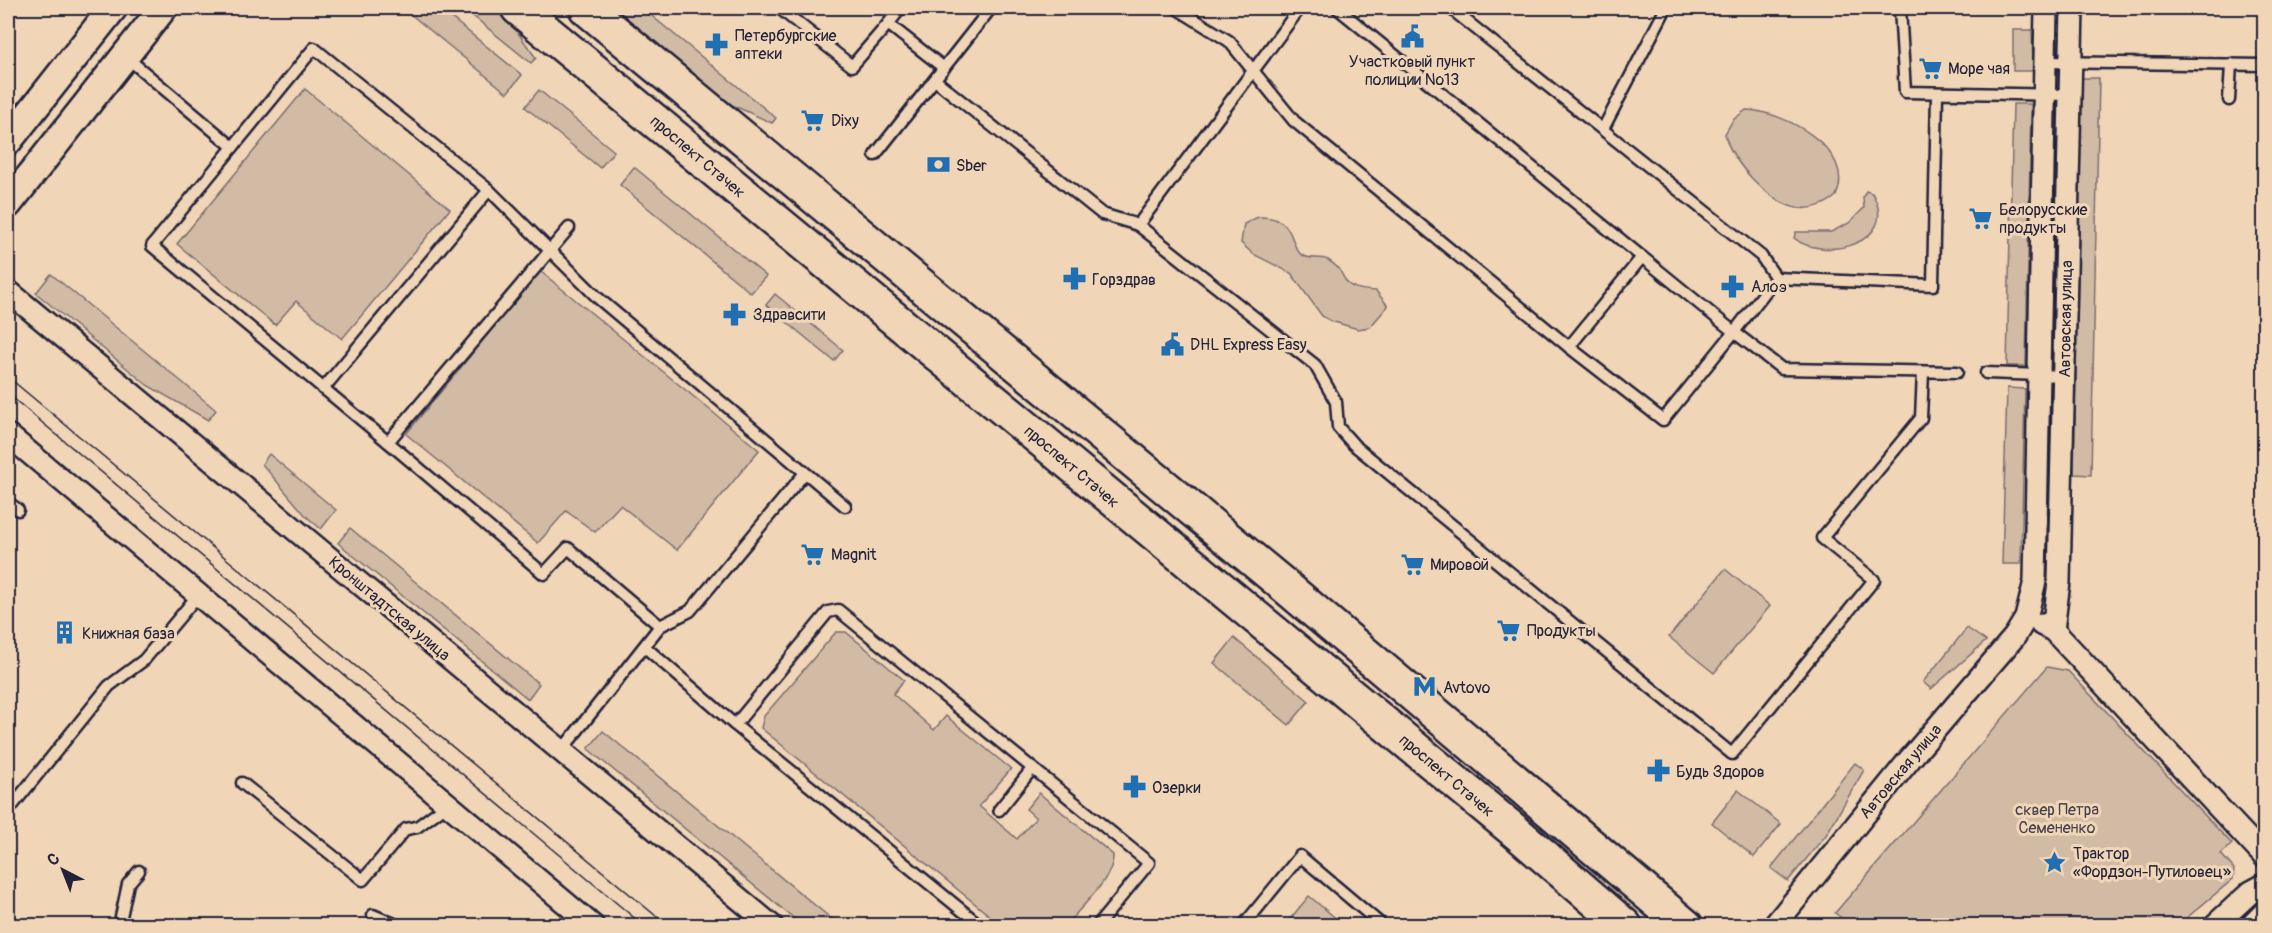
<svg xmlns="http://www.w3.org/2000/svg" width="2272" height="933" font-family="Pangolin,sans-serif">
<style>
.green{fill:#d2bba5;stroke:#7a6e70;stroke-width:1.5}
.lines{fill:none;stroke-linecap:round;stroke-linejoin:round}
.service-casing{stroke:#22223b;stroke-width:15}
.minor-casing{stroke:#22223b;stroke-width:26}
.tertiary-casing{stroke:#22223b;stroke-width:32}
.primary-casing{stroke:#22223b;stroke-width:38}
.service{stroke:#f0d5b7;stroke-width:10}
.minor{stroke:#f0d5b7;stroke-width:21}
.tertiary{stroke:#f0d5b7;stroke-width:27}
.primary{stroke:#f0d5b7;stroke-width:33}
.tram{stroke:#22223b;stroke-width:1.5}
.labels{text-anchor:middle;stroke-width:6;stroke-linejoin:round;paint-order:stroke}
.poi-label{font-size:16px;fill:#22223b;stroke:#f0d5b7;text-anchor:start}
.street-label{font-size:16px;fill:#22223b;stroke:#f0d5b7}
.park-label{font-size:16px;fill:#454150;stroke:#f0d5b7}
</style>
<rect width="100%" height="100%" fill="#f0d5b7"/>
<filter id="ink" filterUnits="userSpaceOnUse"><feTurbulence type="fractalNoise" baseFrequency=".0167" numOctaves="2"/><feDisplacementMap in="SourceGraphic" scale="12" xChannelSelector="R" yChannelSelector="G"/><feConvolveMatrix kernelMatrix="1 2 1 2 8 2 1 2 1" color-interpolation-filters="sRGB"/></filter>
<g filter="url(#ink)">
<g class="green">
<polygon points="403,8 439,8 522,75 507,93"/>
<polygon points="463,8 492,8 511,23 536,58 531,63"/>
<polygon points="611,8 642,8 776,118 772,123 728,103"/>
<polygon points="2013,30 2032,30 2033,71 2013,71"/>
<polygon points="2082,78 2099,78 2091,475 2074,474"/>
<polygon points="305,89 450,209 342,339 296,301 275,325 177,244"/>
<polygon points="539,90 614,151 600,168 525,107"/>
<polygon points="2013,104 2031,104 2026,366 2007,366"/>
<path d="M1746,110C1784,111 1857,150 1836,196C1826,205 1811,210 1797,208C1770,203 1730,161 1725,134L1733,120Z"/>
<polygon points="634,167 766,276 751,293 620,185"/>
<path d="M1866,191L1872,193C1902,244 1822,262 1794,238L1796,232H1831L1849,223L1864,208L1863,197Z"/>
<path d="M1258,217C1300,216 1287,249 1304,256C1311,260 1320,256 1328,260C1353,275 1333,289 1376,291L1388,306L1370,327L1358,329L1331,321L1322,316L1291,273L1253,254L1241,243L1244,224Z"/>
<polygon points="540,271 759,450 677,550 620,505 595,532 566,511 538,543 406,434"/>
<polygon points="51,274 216,410 208,420 147,385 36,293"/>
<polygon points="775,294 843,350 834,361 766,305"/>
<polygon points="2007,388 2025,389 2021,564 2002,564"/>
<polygon points="269,454 336,510 321,529 306,516 262,464"/>
<polygon points="350,528 539,684 528,699 338,543"/>
<polygon points="1725,569 1770,606 1714,673 1669,637"/>
<polygon points="1967,628 1986,641 1931,689 1923,682"/>
<path d="M836,632H846L904,680L893,694L934,730L946,716L1011,769L979,806L1017,839L1036,818L1026,809L1039,793L1113,855C1115,877 1080,908 1066,925H1001L761,728L764,716Z"/>
<polygon points="1234,638 1309,701 1289,725 1214,663"/>
<polygon points="2047,667 2068,671 2232,844 2221,854 2234,869 2233,879 2178,925 1851,925 1835,913"/>
<polygon points="603,731 839,925 802,925 588,749"/>
<polygon points="1855,763 1864,770 1826,835 1788,881 1771,868"/>
<polygon points="1738,790 1781,824 1754,857 1712,823"/>
<polygon points="1309,896 1344,925 1285,925"/>
</g>
<g class="lines">
<defs>
<g id="service">
<polyline points="779,8 852,66 888,24 944,68"/>
<polyline points="1176,8 1229,41 1294,121 1569,347 1642,257 1337,8"/>
<polyline points="1450,8 1761,256 1776,278"/>
<polyline points="1900,8 1905,92 2070,95"/>
<polyline points="888,24 901,8"/>
<polyline points="125,56 233,147 314,48 489,190 323,389"/>
<polyline points="2044,62 2264,65"/>
<polyline points="935,80 1102,214 1138,225 1300,8"/>
<polyline points="1937,94 1933,285 1776,278 1734,332 1782,369 1957,372"/>
<polyline points="2229,100 2231,64"/>
<polyline points="1603,129 1666,8"/>
<polyline points="233,147 152,246 388,442"/>
<polyline points="875,155 991,8"/>
<polyline points="489,190 598,298 845,506"/>
<polyline points="1138,225 1315,365 1336,402 1338,427 1354,445 1732,754 1874,580 1822,538 1921,418 1923,372"/>
<polyline points="569,228 388,442 544,574 568,548 660,626"/>
<polyline points="1569,347 1663,420 1734,332 1642,257"/>
<polyline points="1986,373 2064,376"/>
<polyline points="8,502 18,510"/>
<polyline points="645,647 735,725 981,926"/>
<polyline points="735,725 828,612 838,610 1149,863 1097,926"/>
<polyline points="562,750 660,626 690,611 804,474"/>
<polyline points="242,783 363,880 406,829 417,827 448,804"/>
<polyline points="999,810 1032,769"/>
<polyline points="8,811 109,686 144,660 198,595"/>
<polyline points="373,915 399,926"/>
<polyline points="119,926 128,884 139,871"/>
<polyline points="1243,926 1300,856 1383,926"/>
</g>
<g id="minor">
<polyline points="8,291 772,926"/>
<polyline points="8,435 593,926"/>
<polyline points="2041,624 2053,630 2264,856"/>
<polyline points="2053,630 2059,582 2072,8"/>
<polyline points="1774,926 1910,759 2015,636 2026,618 2035,581 2046,8"/>
<polyline points="2214,926 2251,892 2264,885"/>
<polyline points="2251,926 2264,913"/>
</g>
<g id="tertiary">
<polyline points="8,141 113,8"/>
<polyline points="8,204 163,8"/>
</g>
<g id="primary">
<polyline points="518,8 1516,832 1625,926"/>
<polyline points="586,8 1286,587 1686,926"/>
</g>
</defs>
<use href="#service" class="service-casing"/>
<use href="#minor" class="minor-casing"/>
<use href="#tertiary" class="tertiary-casing"/>
<use href="#primary" class="primary-casing"/>
<use href="#service" class="service"/>
<use href="#minor" class="minor"/>
<use href="#tertiary" class="tertiary"/>
<use href="#primary" class="primary"/>
<g class="tram">
<polyline points="8,377 668,926"/>
<polyline points="8,394 644,926"/>
</g>
</g>
</g>
<defs>
<symbol id="civic-bare" viewBox="-9 -9 18 18"><path d="M-.6-6.5H3V-4.5H.6V-3L4-1V1h2V6H-6V1h2V-1L-.6-3ZM-1.2 2.5V6h2.4V2.5Z" fill="#1f6fb2" stroke="#f0d5b7" stroke-width="2.5" paint-order="stroke"/></symbol>
<symbol id="pharmacy-bare" viewBox="-9 -9 18 18"><path d="M-2-6h4v4h4v4h-4v4h-4v-4h-4v-4h4Z" fill="#1f6fb2" stroke="#f0d5b7" stroke-width="2.5" paint-order="stroke"/></symbol>
<symbol id="supermarket-bare" viewBox="-9 -9 18 18"><path d="M-6-5.5h2.5l.6 2H6L4.5 2H-2.5L-4.4-4H-6ZM-1.5 3.2a1.3 1.3 0 1 0 .1 0ZM3 3.2a1.3 1.3 0 1 0 .1 0Z" fill="#1f6fb2" stroke="#f0d5b7" stroke-width="2.5" paint-order="stroke"/></symbol>
<symbol id="bank-bare" viewBox="-9 -9 18 18"><path d="M-6-4H6V4H-6ZM0-2.3a2.3 2.3 0 1 0 0 4.6a2.3 2.3 0 1 0 0-4.6Z" fill="#1f6fb2" stroke="#f0d5b7" stroke-width="2.5" paint-order="stroke"/></symbol>
<symbol id="building-bare" viewBox="-9 -9 18 18"><path d="M-4-6H4V6H1V3H-1V6H-4ZM-2.5-4.3h1.7v1.8h-1.7ZM.8-4.3h1.7v1.8H.8ZM-2.5-1h1.7V.8h-1.7ZM.8-1h1.7V.8H.8Z" fill="#1f6fb2" stroke="#f0d5b7" stroke-width="2.5" paint-order="stroke"/></symbol>
<symbol id="metro-bare" viewBox="-9 -9 18 18"><path d="M-5.5 5V-5H-3L0 0L3-5H5.5V5H3V-.5L0 4L-3-.5V5Z" fill="#1f6fb2" stroke="#f0d5b7" stroke-width="2.5" paint-order="stroke"/></symbol>
<symbol id="sight-bare" viewBox="-9 -9 18 18"><path d="M0-6L1.8-2.2L6-1.7L2.9 1.2L3.7 5.4L0 3.3L-3.7 5.4L-2.9 1.2L-6-1.7L-1.8-2.2Z" fill="#1f6fb2" stroke="#f0d5b7" stroke-width="2.5" paint-order="stroke"/></symbol>
</defs>
<g fill-rule="evenodd">
<use href="#civic-bare" x="1396" y="20" width="33" height="33"/>
<use href="#pharmacy-bare" x="700" y="28" width="33" height="33"/>
<use href="#supermarket-bare" x="1914" y="52" width="33" height="33"/>
<use href="#supermarket-bare" x="796" y="104" width="33" height="33"/>
<use href="#bank-bare" x="922" y="148" width="33" height="33"/>
<use href="#supermarket-bare" x="1964" y="202" width="33" height="33"/>
<use href="#pharmacy-bare" x="1058" y="262" width="33" height="33"/>
<use href="#pharmacy-bare" x="1716" y="270" width="33" height="33"/>
<use href="#pharmacy-bare" x="718" y="298" width="33" height="33"/>
<use href="#civic-bare" x="1156" y="328" width="33" height="33"/>
<use href="#supermarket-bare" x="796" y="538" width="33" height="33"/>
<use href="#supermarket-bare" x="1396" y="548" width="33" height="33"/>
<use href="#supermarket-bare" x="1492" y="614" width="33" height="33"/>
<use href="#building-bare" x="48" y="616" width="33" height="33"/>
<use href="#metro-bare" x="1408" y="670" width="33" height="33"/>
<use href="#pharmacy-bare" x="1642" y="754" width="33" height="33"/>
<use href="#pharmacy-bare" x="1118" y="770" width="33" height="33"/>
<use href="#sight-bare" x="2038" y="846" width="33" height="33"/>
</g>
<g class="labels">
<g class="poi-label">
<text x="735" y="41">Петербургские<tspan x="735" dy="18">аптеки</tspan></text>
<text x="1412" y="67" text-anchor="middle">Участковый пункт<tspan x="1412" dy="18">полиции №13</tspan></text>
<text x="1948" y="74">Море чая</text>
<text x="831" y="126">Dixy</text>
<text x="956" y="171">Sber</text>
<text x="1999" y="215">Белорусские<tspan x="1999" dy="18">продукты</tspan></text>
<text x="1092" y="285">Горздрав</text>
<text x="1751" y="292">Алоэ</text>
<text x="753" y="320">Здравсити</text>
<text x="1190" y="350">DHL Express Easy</text>
<text x="831" y="560">Magnit</text>
<text x="1430" y="570">Мировой</text>
<text x="1527" y="636">Продукты</text>
<text x="82" y="639">Книжная база</text>
<text x="1443" y="693">Avtovo</text>
<text x="1676" y="777">Будь Здоров</text>
<text x="1152" y="793">Озерки</text>
<text x="2073" y="859">Трактор<tspan x="2073" dy="18">«Фордзон-Путиловец»</tspan></text>
</g>
<g class="street-label">
<text transform="translate(698 156) rotate(40)" y="6">проспект Стачек</text>
<text transform="translate(2065 319) rotate(-89)" y="6">Автовская улица</text>
<text transform="translate(1072 466) rotate(40)" y="6">проспект Стачек</text>
<text transform="translate(390 608) rotate(40)" y="6">Кронштадтская улица</text>
<text transform="translate(1900 771) rotate(-50)" y="6">Автовская улица</text>
<text transform="translate(1447 775) rotate(40)" y="6">проспект Стачек</text>
</g>
<g class="park-label">
<text x="2057" y="815">сквер Петра<tspan x="2057" dy="18">Семененко</tspan></text>
</g>
</g>
<rect width="2272" height="933" fill="none" stroke="#f0d5b7" stroke-width="30"/>
<rect x="15" y="15" width="2242" height="903" fill="none" stroke="#22223b" stroke-width="2" filter="url(#ink)"/>
<g transform="translate(63 870) rotate(318)" stroke="#f0d5b7" stroke-width="4.5" paint-order="stroke">
<path d="M0-4.5L10 22L0 15L-10 22Z" fill="#22223b"/>
<text y="-9" font-size="16" font-weight="bold" text-anchor="middle" fill="#22223b">С</text>
</g>
</svg>
